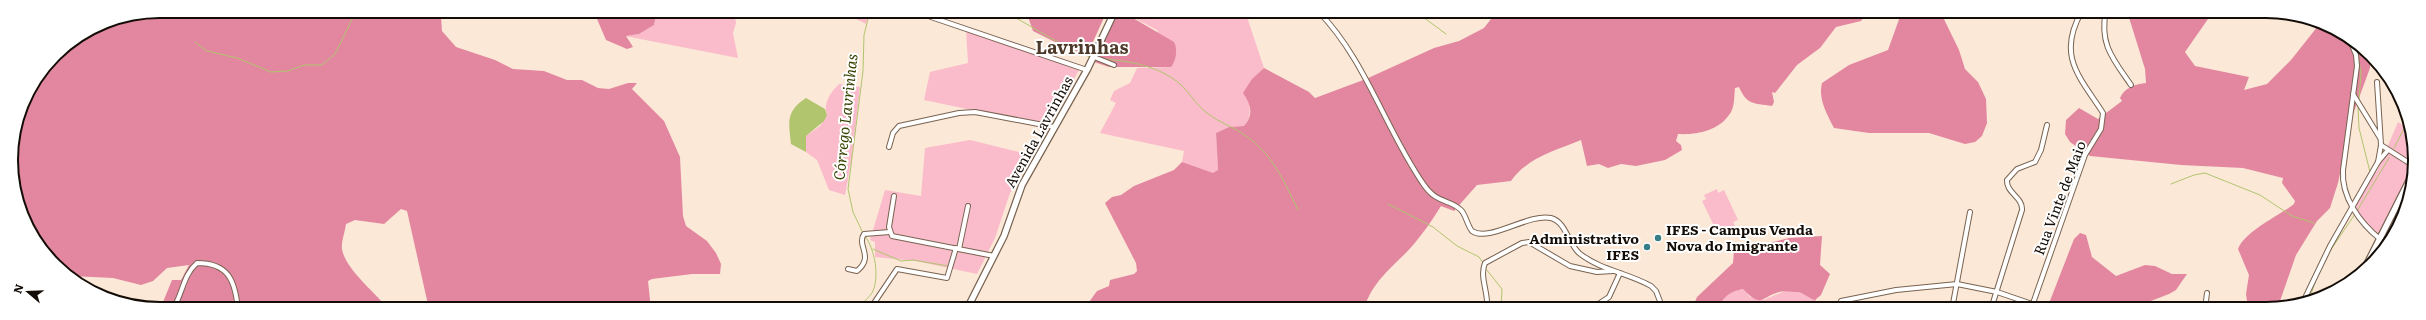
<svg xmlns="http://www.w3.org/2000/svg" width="2426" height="320" font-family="Literata,serif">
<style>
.green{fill:#fabbca}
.forest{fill:#e387a0}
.water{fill:#b0c56e}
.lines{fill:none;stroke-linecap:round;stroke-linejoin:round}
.stream{stroke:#b0c56e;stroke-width:1}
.street-casing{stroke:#786351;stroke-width:6}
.secondary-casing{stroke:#786351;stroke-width:8}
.street{stroke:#fff;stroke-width:4}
.secondary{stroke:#fff;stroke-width:5.5}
.poi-dot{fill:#367d87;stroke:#fff;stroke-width:1.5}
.labels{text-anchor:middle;stroke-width:4;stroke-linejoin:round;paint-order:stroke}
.street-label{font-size:14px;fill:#140c06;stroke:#fff}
.poi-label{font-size:14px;font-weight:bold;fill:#140c06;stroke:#fff;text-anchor:start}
.water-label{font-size:15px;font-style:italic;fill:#364200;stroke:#fff}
.district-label{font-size:18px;font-weight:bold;fill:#4d3929;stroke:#fff}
.rim{fill:none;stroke:#140c06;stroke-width:2}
</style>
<rect width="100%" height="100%" fill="#fce8d7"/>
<g class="green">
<polygon points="657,11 734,11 736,23 733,33 738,58 625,36 639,34 654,25"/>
<polygon points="840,11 870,11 866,24"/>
<path d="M1121,11H1245L1264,68C1261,71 1256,75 1253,79C1242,94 1257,112 1244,126L1229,127L1216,133L1218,170L1213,174L1182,162L1184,151L1100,133L1116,103L1110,100L1114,91L1130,83L1137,68L1171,67L1157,30Z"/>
<polygon points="966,29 1079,70 1048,126 924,100 930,72 968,63"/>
<path d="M839,84L860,87L852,157L845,195L829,190L817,160L806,152V136L820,126L827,115C823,103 830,93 839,84Z"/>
<path d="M2398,122L2409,130L2415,170L2401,219L2387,243C2379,230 2356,220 2352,208L2371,175L2377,171Z"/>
<polygon points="970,140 1031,155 1010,193 995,238 977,274 916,261 875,257 875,242 870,240 885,190 921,196 925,148"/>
<path d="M1717,189L1718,193L1724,190L1738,220L1733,222L1735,226C1731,228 1725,231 1721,233L1719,229L1716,230L1702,201L1706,199L1704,195Z"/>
<path d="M1743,289L1750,297L1764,300C1775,295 1790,287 1802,293C1808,296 1810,301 1816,299V309H1718C1724,296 1729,291 1743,289Z"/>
<polygon points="987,302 1026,309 984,309"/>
</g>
<g class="forest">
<path d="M160,11H443L441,17L442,31L456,47L495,60L513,69L544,71L567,80H582L598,88L609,89L628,83H637L632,89L664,121L680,157L683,216L686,226L707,241L716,253L721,264L720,274H692L652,279L648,281L651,309H429L407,211L401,209L384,224L355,220L346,224C345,232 341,242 342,249C345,269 376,293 388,309H157L163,302L172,280H181L189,265L167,268L153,281L141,285L113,278L71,276L48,258L19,208L11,150L26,94L55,54L103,22Z"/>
<path d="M546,11H657L654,25L639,34L626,36L633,47L627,49L606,40L597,19C581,10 563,20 546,11Z"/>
<polygon points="1026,11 1107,11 1087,55 1077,53 1033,31"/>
<path d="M1115,11H1121L1174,42C1178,49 1176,61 1171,67H1109L1091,61Z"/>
<path d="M1490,11H1868L1861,21L1836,27L1820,48L1797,65L1775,93L1772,92L1774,102L1772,106C1753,103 1747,105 1739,87L1735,88C1734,97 1735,108 1729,115C1718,131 1696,135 1678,134L1676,141L1681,145L1682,150L1665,160L1636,166L1621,164L1608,168L1599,164L1587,166L1581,140C1555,151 1528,157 1511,181L1477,185L1454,211L1441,206C1433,219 1424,232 1414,244C1395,266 1373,279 1364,309H1084L1097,291L1109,286L1110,280L1134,274L1137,271L1136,263L1105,203L1112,197L1121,195L1134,186L1174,170L1182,162L1213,173L1218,170L1216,133L1229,127L1244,126C1254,115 1251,104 1243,93L1252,79L1264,68L1309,92L1315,98L1366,79L1434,48L1459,41L1484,28L1491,19Z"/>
<path d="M1902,11H1940L1959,50L1965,69L1978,82L1986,99L1987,123L1982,136L1975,142L1965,144L1929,133H1869L1834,128C1827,114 1818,99 1822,83L1849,65L1888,50Z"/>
<path d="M2127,11H2189L2208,19L2185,52L2195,66L2249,77L2244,90L2267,84L2291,60L2314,31L2317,27L2314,21L2332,26L2370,55V68L2352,117L2338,183L2330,208L2317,221L2296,255L2279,304L2270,306L2259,301H2247L2246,294L2249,275L2238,249C2245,231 2279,216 2294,204L2295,201L2282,183L2283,178L2243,168L2181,165L2090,156L2070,142L2065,134L2066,120L2079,108L2098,119L2122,101L2120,98C2124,88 2136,84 2146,83L2145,69Z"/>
<polygon points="2080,233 2086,235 2092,257 2116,276 2145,265 2155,266 2172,274 2187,274 2176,290 2169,294 2130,309 2111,307 2050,309 2048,306 2074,239"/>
<path d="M1822,236L1820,265L1830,274L1821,295L1815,300C1809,299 1804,293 1798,292C1793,292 1784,291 1779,292C1761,297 1762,309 1743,289C1729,292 1724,296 1718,309H1692L1697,297L1733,263L1734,251L1741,244L1746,249L1789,238Z"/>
</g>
<path class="water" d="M806,98L825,109L827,115L824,121L806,136V152L791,144C789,122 785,112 806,98Z"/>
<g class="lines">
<g class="stream">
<polyline points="1004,11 1070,49 1090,57"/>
<polyline points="1415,11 1446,34"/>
<polyline points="195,42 207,51 237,58 271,72 288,71 304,65 322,65 335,54 356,11"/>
<polyline points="2358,56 2361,73 2359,99"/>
<path d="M1103,59C1130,61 1159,66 1180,84C1190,93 1196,105 1207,113C1218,122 1234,127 1246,136C1272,153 1285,183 1298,210"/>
<polyline points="2358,108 2359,128 2370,172"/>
<polyline points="2394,148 2408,121"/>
<polyline points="2171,184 2194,175 2205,173 2260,195 2292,216 2314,223"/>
<polyline points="1388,204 1433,227 1457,246 1479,257 1483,263"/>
<polyline points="2357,211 2389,158"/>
<polyline points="863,233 853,212 848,189 863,71 864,35 870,11"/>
<polyline points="873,249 901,261 913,260 948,266"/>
<polyline points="2330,251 2355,214"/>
<polyline points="2325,262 2328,255"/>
<polyline points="1486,269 1502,289 1501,309"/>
<polyline points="2309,301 2316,279"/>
<path d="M856,309C861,304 868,299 872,293C880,278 875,249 865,236"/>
</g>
<defs>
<g id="street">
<polyline points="927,11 931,17 1087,70"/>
<path d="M1318,11C1366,60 1385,129 1424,185C1437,204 1450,199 1461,210C1466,215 1467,225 1472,231C1489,243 1528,213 1551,218C1566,222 1568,243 1579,253C1600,270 1628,273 1651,286L1656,291L1663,309"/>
<path d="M2106,11C2099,44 2113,59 2131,85"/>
<path d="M2350,40L2356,55L2357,66L2343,170C2341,197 2360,223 2380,239"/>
<polyline points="1094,57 1114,65"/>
<polyline points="2353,94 2380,138"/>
<polyline points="2381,145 2414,166"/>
<polyline points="889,147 893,133 899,126 959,113 975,112 1054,127"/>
<polyline points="2378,162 2388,150"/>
<polyline points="894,196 889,227 892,236 994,256"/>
<polyline points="959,249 968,206"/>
<path d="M848,269L857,271C875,256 856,246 864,234L890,232"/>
<polyline points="2303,302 2330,246 2378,162 2381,145 2377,82"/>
<path d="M173,309C183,293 183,275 197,263C229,263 235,281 238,309"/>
<polyline points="870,309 897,269 947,278 956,248"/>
<path d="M1487,309C1489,293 1479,277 1485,263L1522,243L1529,242L1570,266L1597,272L1613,271"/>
<polyline points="1591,309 1609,297 1620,273"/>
<polyline points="1839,309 1841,301 1896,290 1957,284 1997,292 2047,309"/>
<polyline points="1952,309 1970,212"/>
<path d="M1991,309L2022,210C2023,197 2006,193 2007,180L2017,169L2035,162L2041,150L2047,125"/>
<path d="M2031,309L2085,155L2101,129L2103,113C2080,77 2056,56 2082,11"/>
<polyline points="2129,309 2138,305 2145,309"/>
<polyline points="2205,309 2207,293"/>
</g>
<g id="secondary">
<polyline points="2364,270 2415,169"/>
<polyline points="967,309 1004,236 1022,185 1087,70 1115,11"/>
</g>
</defs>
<use href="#street" class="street-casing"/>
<use href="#secondary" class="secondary-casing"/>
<use href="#street" class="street"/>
<use href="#secondary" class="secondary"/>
</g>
<g class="poi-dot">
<circle cx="1658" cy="238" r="4"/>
<circle cx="1647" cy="247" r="4"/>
</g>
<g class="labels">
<g class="street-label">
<text transform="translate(1039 132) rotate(-61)" y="5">Avenida Lavrinhas</text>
<text transform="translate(2060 198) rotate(-69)" y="5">Rua Vinte de Maio</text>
</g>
<g class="poi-label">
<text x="1666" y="235">IFES - Campus Venda<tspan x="1666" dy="16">Nova do Imigrante</tspan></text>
<text x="1639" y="244" text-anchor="end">Administrativo<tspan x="1639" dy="16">IFES</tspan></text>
</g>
<g class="water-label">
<text transform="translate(846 117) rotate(-84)" y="5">Córrego Lavrinhas</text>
</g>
<g class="district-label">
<text x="1082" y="54">Lavrinhas</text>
</g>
</g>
<path d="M0 0H2426V320H0ZM160 18H2266A142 142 0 0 1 2408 160V160A142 142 0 0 1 2266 302H160A142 142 0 0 1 18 160V160A142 142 0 0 1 160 18Z" fill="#fff" fill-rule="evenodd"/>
<path class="rim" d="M160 18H2266A142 142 0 0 1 2408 160V160A142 142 0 0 1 2266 302H160A142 142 0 0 1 18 160V160A142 142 0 0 1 160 18Z"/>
<g transform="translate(28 292) rotate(289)" stroke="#ffffff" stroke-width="3" paint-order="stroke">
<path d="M0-3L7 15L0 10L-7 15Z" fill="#140c06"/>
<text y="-6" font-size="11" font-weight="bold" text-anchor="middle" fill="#140c06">N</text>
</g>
</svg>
